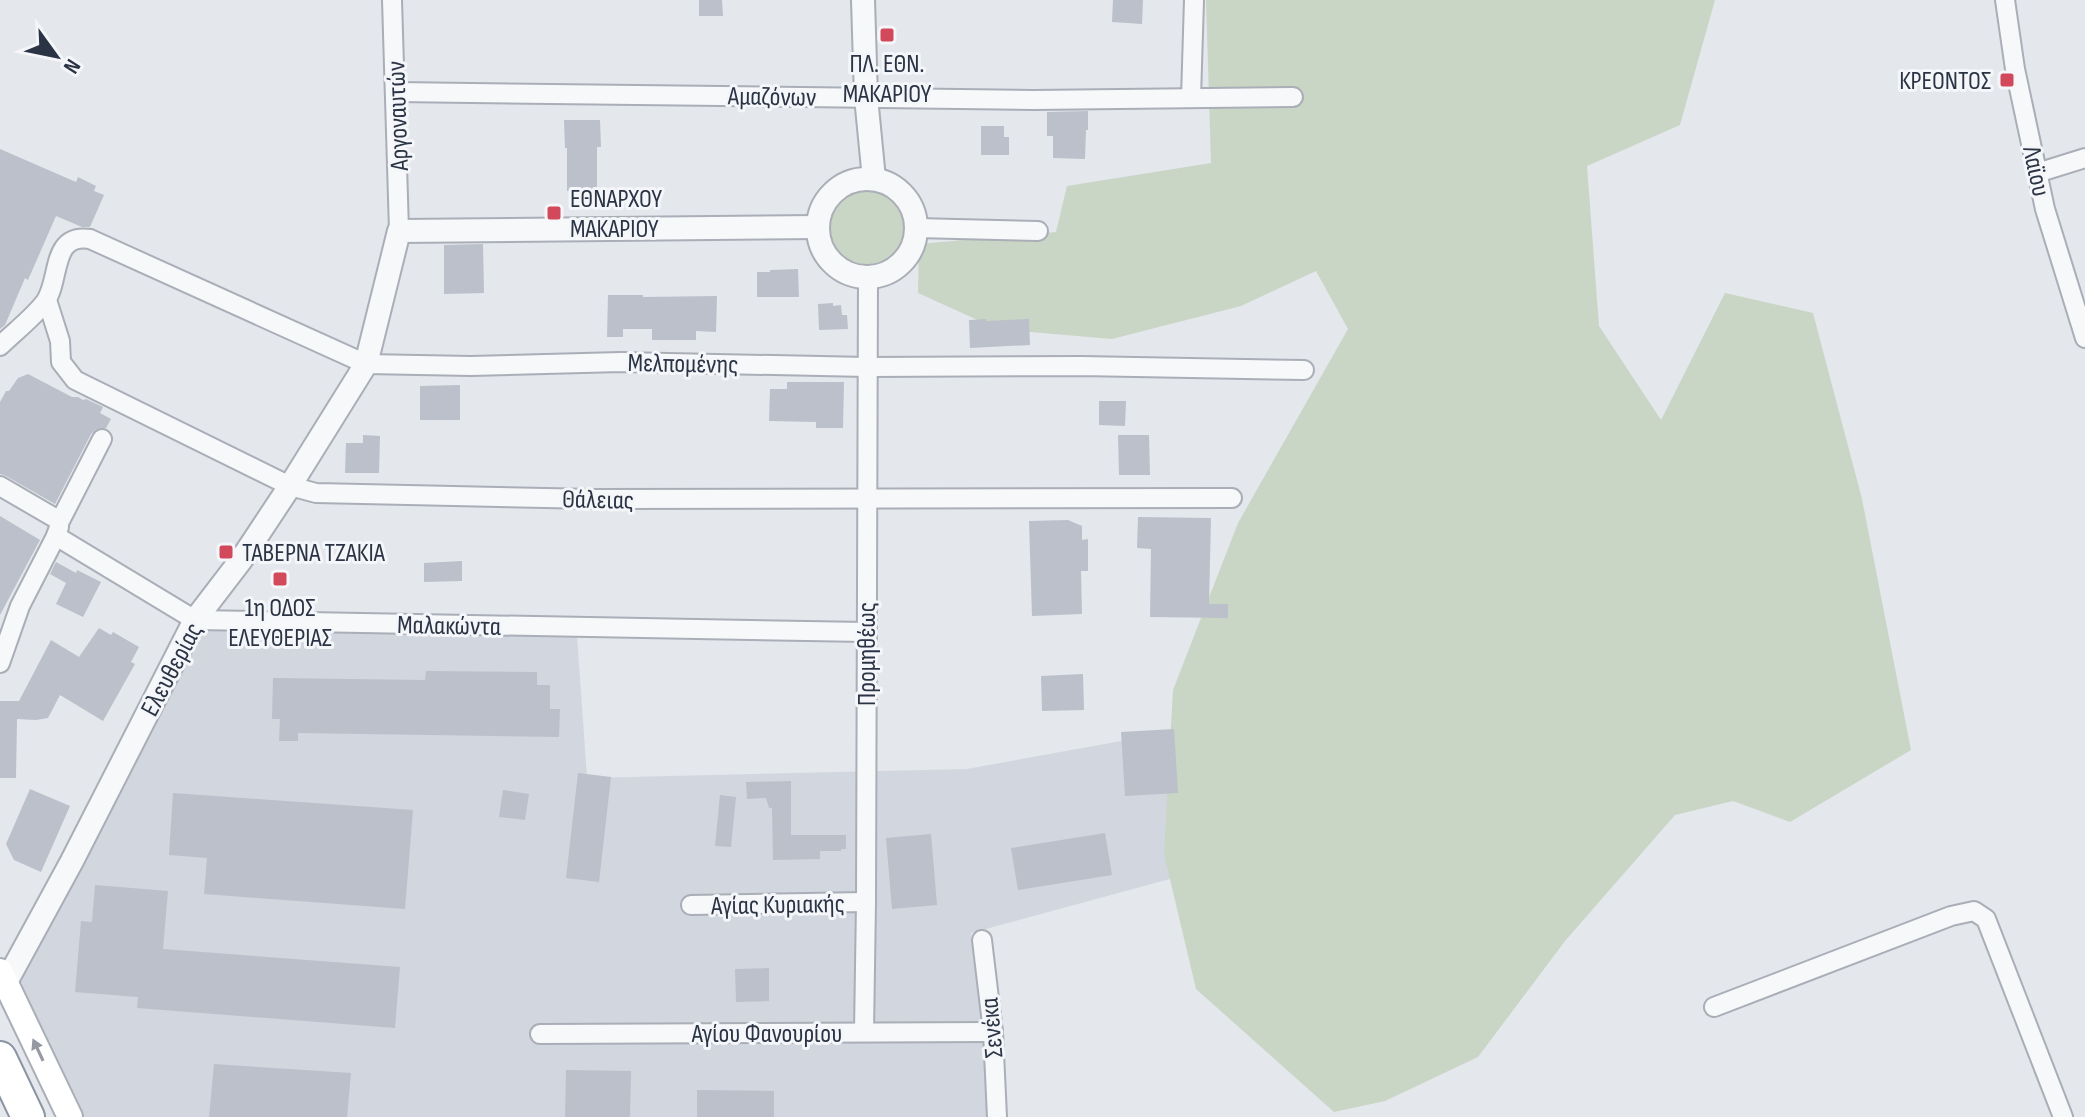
<svg xmlns="http://www.w3.org/2000/svg" width="2085" height="1117" font-family="'Sofia Sans Condensed',sans-serif">
<style>
.built{fill:#d2d6de}
.green{fill:#c9d6c5}
.building{fill:#bbc0ca}
.lines{fill:none;stroke-linecap:round;stroke-linejoin:round}
.minor-casing{stroke:#a9aeb7;stroke-width:22}
.tertiary-casing{stroke:#a9aeb7;stroke-width:26}
.secondary-casing{stroke:#a9aeb7;stroke-width:28}
.motorway-casing{stroke:#8b94a3;stroke-width:36}
.minor{stroke:#f7f8fa;stroke-width:18}
.tertiary{stroke:#f7f8fa;stroke-width:22}
.secondary{stroke:#fff;stroke-width:24}
.motorway{stroke:#fff;stroke-width:32}
.oneway{fill:#959aa2}
.poi-dot{fill:#d1495b;stroke:#f4f6f9;stroke-width:3}
.labels{text-anchor:middle;stroke-width:6;stroke-linejoin:round;paint-order:stroke}
.poi-label{font-size:26px;fill:#2b3445;stroke:#f4f6f9}
.street-label{font-size:26px;fill:#2b3445;stroke:#f4f6f9}
</style>
<rect width="100%" height="100%" fill="#e4e7ec"/>
<polygon class="built" points="187,613 576,621 587,778 967,769 1193,728 1192,873 971,933 987,1052 990,1117 82,1117 6,959"/>
<g class="green">
<polygon points="1206,0 1715,0 1680,125 1587,166 1599,326 1661,420 1725,293 1813,313 1862,499 1911,750 1790,822 1733,801 1675,815 1565,941 1478,1057 1385,1101 1334,1112 1196,989 1164,854 1173,690 1238,523 1348,329 1316,271 1241,306 1112,339 1007,330 982,322 918,293 919,244 1056,232 1067,186 1211,163"/>
<circle cx="868" cy="227" r="38"/>
</g>
<g class="building">
<polygon points="699,0 722,0 723,16 699,16"/>
<polygon points="1113,0 1143,0 1142,24 1112,22"/>
<polygon points="1088,111 1088,130 1086,130 1085,159 1053,158 1053,136 1047,136 1047,112"/>
<polygon points="564,120 600,120 601,147 597,147 597,191 567,191 567,148 565,148"/>
<polygon points="981,126 1004,126 1004,137 1009,137 1009,155 981,155"/>
<polygon points="0,149 76,182 78,177 96,186 94,191 104,195 90,227 82,227 56,216 28,280 25,278 5,325 0,329"/>
<polygon points="483,244 484,293 444,294 444,245"/>
<polygon points="798,269 799,297 757,297 757,272 770,272 770,270"/>
<polygon points="608,295 643,295 643,297 717,296 716,332 696,331 696,340 652,340 652,329 623,329 623,337 607,337"/>
<polygon points="833,303 833,306 841,305 842,315 847,315 848,329 819,330 818,304"/>
<polygon points="986,319 986,321 1029,319 1030,345 970,348 969,320"/>
<polygon points="28,374 72,397 78,397 83,400 86,399 103,407 100,413 111,419 106,428 96,429 91,434 55,504 6,476 0,474 0,402 6,391 9,391 18,378"/>
<polygon points="787,382 844,382 843,428 816,428 816,422 769,421 770,389 787,389"/>
<polygon points="460,385 460,420 420,420 420,386"/>
<polygon points="1099,401 1126,401 1125,426 1099,425"/>
<polygon points="363,435 380,436 379,473 345,473 346,443 363,443"/>
<polygon points="1118,435 1149,435 1150,475 1119,475"/>
<polygon points="0,516 40,540 0,615"/>
<polygon points="1138,517 1211,518 1209,604 1228,604 1228,618 1150,617 1151,549 1137,548"/>
<polygon points="1068,520 1082,526 1082,540 1088,539 1088,571 1081,571 1082,614 1032,616 1029,521"/>
<polygon points="462,561 462,581 424,582 424,563"/>
<polygon points="56,562 76,573 77,570 101,582 83,617 56,604 66,583 50,574"/>
<polygon points="99,628 111,635 113,632 139,647 131,662 135,664 103,721 60,695 48,718 36,720 17,719 16,778 0,778 0,701 19,701 51,640 79,657"/>
<polygon points="426,671 537,672 537,685 550,685 550,709 560,709 559,737 298,733 298,741 279,741 280,719 272,719 273,678 425,680"/>
<polygon points="1083,674 1084,710 1042,711 1041,676"/>
<polygon points="1174,729 1178,793 1125,796 1121,732"/>
<polygon points="578,773 611,777 599,882 566,878"/>
<polygon points="791,781 791,835 846,835 846,849 841,849 841,851 820,851 820,859 773,860 772,808 769,808 766,798 747,799 746,782"/>
<polygon points="30,789 70,806 41,872 14,860 6,844"/>
<polygon points="503,790 529,794 525,820 499,817"/>
<polygon points="173,793 413,810 405,909 204,894 207,858 169,855"/>
<polygon points="720,795 736,797 731,847 715,846"/>
<polygon points="1105,833 1112,875 1018,890 1011,848"/>
<polygon points="931,834 937,905 892,909 886,838"/>
<polygon points="95,885 168,891 163,949 400,967 395,1028 137,1008 138,997 75,992 81,921 92,922"/>
<polygon points="769,968 769,1001 736,1002 735,969"/>
<polygon points="214,1064 351,1073 347,1117 209,1117"/>
<polygon points="566,1070 631,1071 630,1117 565,1117"/>
<polygon points="697,1090 774,1091 774,1117 697,1117"/>
</g>
<g class="lines">
<defs>
<g id="minor">
<polyline points="392,0 399,231"/>
<polyline points="2005,0 2015,69 2045,209 2085,338"/>
<polyline points="396,92 1033,100 1293,97"/>
<polyline points="1191,98 1194,0"/>
<polyline points="2037,173 2085,158"/>
<polyline points="916,228 1038,231"/>
<polyline points="47,300 60,341 61,362 75,380 290,486 316,493 594,499 1232,498"/>
<path d="M0,346C14,332 33,318 45,302C61,280 50,233 90,239L366,364L471,366L621,362L867,367L1081,366L1304,370"/>
<polyline points="0,486 60,521 102,439"/>
<polyline points="56,536 195,620 866,632"/>
<polyline points="0,663 20,606 56,536 59,527"/>
<polyline points="691,905 866,902"/>
<polyline points="982,940 993,1032 997,1117"/>
<polyline points="1714,1007 1951,916 1974,911 1986,919 2063,1117"/>
<polyline points="864,1032 866,902 868,277"/>
<polyline points="540,1034 993,1032"/>
</g>
<g id="tertiary">
<polyline points="863,0 866,97 874,179"/>
<circle cx="867" cy="228" r="49"/>
<polyline points="5,984 72,861 195,620 241,560 290,486 366,364 399,231 818,227"/>
</g>
<polyline id="secondary" points="0,971 70,1117"/>
<polyline id="motorway" points="0,1058 28,1117"/>
</defs>
<use href="#minor" class="minor-casing"/>
<use href="#tertiary" class="tertiary-casing"/>
<use href="#secondary" class="secondary-casing"/>
<use href="#motorway" class="motorway-casing"/>
<use href="#minor" class="minor"/>
<use href="#tertiary" class="tertiary"/>
<use href="#secondary" class="secondary"/>
<use href="#motorway" class="motorway"/>
</g>
<defs><path id="oneway-solid" d="M-6-.8H1V-3.2L6.5 0L1 3.2V.8H-6Z" transform="scale(2)"/></defs>
<use class="oneway" href="#oneway-solid" transform="translate(38 1050) rotate(-115)"/>
<g class="poi-dot">
<rect x="879" y="27" width="16" height="16" rx="4"/>
<rect x="1999" y="72" width="16" height="16" rx="4"/>
<rect x="546" y="205" width="16" height="16" rx="4"/>
<rect x="218" y="544" width="16" height="16" rx="4"/>
<rect x="272" y="571" width="16" height="16" rx="4"/>
</g>
<g class="labels">
<g class="poi-label">
<text x="887" y="72">ΠΛ. ΕΘΝ.<tspan x="887" dy="30">ΜΑΚΑΡΙΟΥ</tspan></text>
<text x="1991" y="89" text-anchor="end">ΚΡΕΟΝΤΟΣ</text>
<text x="570" y="207" text-anchor="start">ΕΘΝΑΡΧΟΥ<tspan x="570" dy="30">ΜΑΚΑΡΙΟΥ</tspan></text>
<text x="242" y="561" text-anchor="start">ΤΑΒΕΡΝΑ ΤΖΑΚΙΑ</text>
<text x="280" y="616">1η ΟΔΟΣ<tspan x="280" dy="30">ΕΛΕΥΘΕΡΙΑΣ</tspan></text>
</g>
<g class="street-label">
<text transform="translate(772 96) rotate(1)" y="9">Αμαζόνων</text>
<text transform="translate(397 116) rotate(-92)" y="9">Αργοναυτών</text>
<text transform="translate(2037 171) rotate(78)" y="9">Λαϊου</text>
<text transform="translate(683 363) rotate(1)" y="9">Μελπομένης</text>
<text transform="translate(598 499) rotate(1)" y="9">Θάλειας</text>
<text transform="translate(449 625) rotate(1)" y="9">Μαλακώντα</text>
<text transform="translate(866 654) rotate(-90)" y="9">Προμηθέως</text>
<text transform="translate(171 669) rotate(-62)" y="9">Ελευθερίας</text>
<text transform="translate(778 904) rotate(-1)" y="9">Αγίας Κυριακής</text>
<text transform="translate(991 1028) rotate(-95)" y="9">Σενέκα</text>
<text x="767" y="1042">Αγίου Φανουρίου</text>
</g>
</g>
<g transform="translate(56 56) rotate(123)" stroke="#f4f6f9" stroke-width="6" paint-order="stroke">
<path d="M0-6L14 30L0 20L-14 30Z" fill="#2b3445"/>
<text y="-12" font-size="22" font-weight="bold" text-anchor="middle" fill="#2b3445">N</text>
</g>
</svg>
